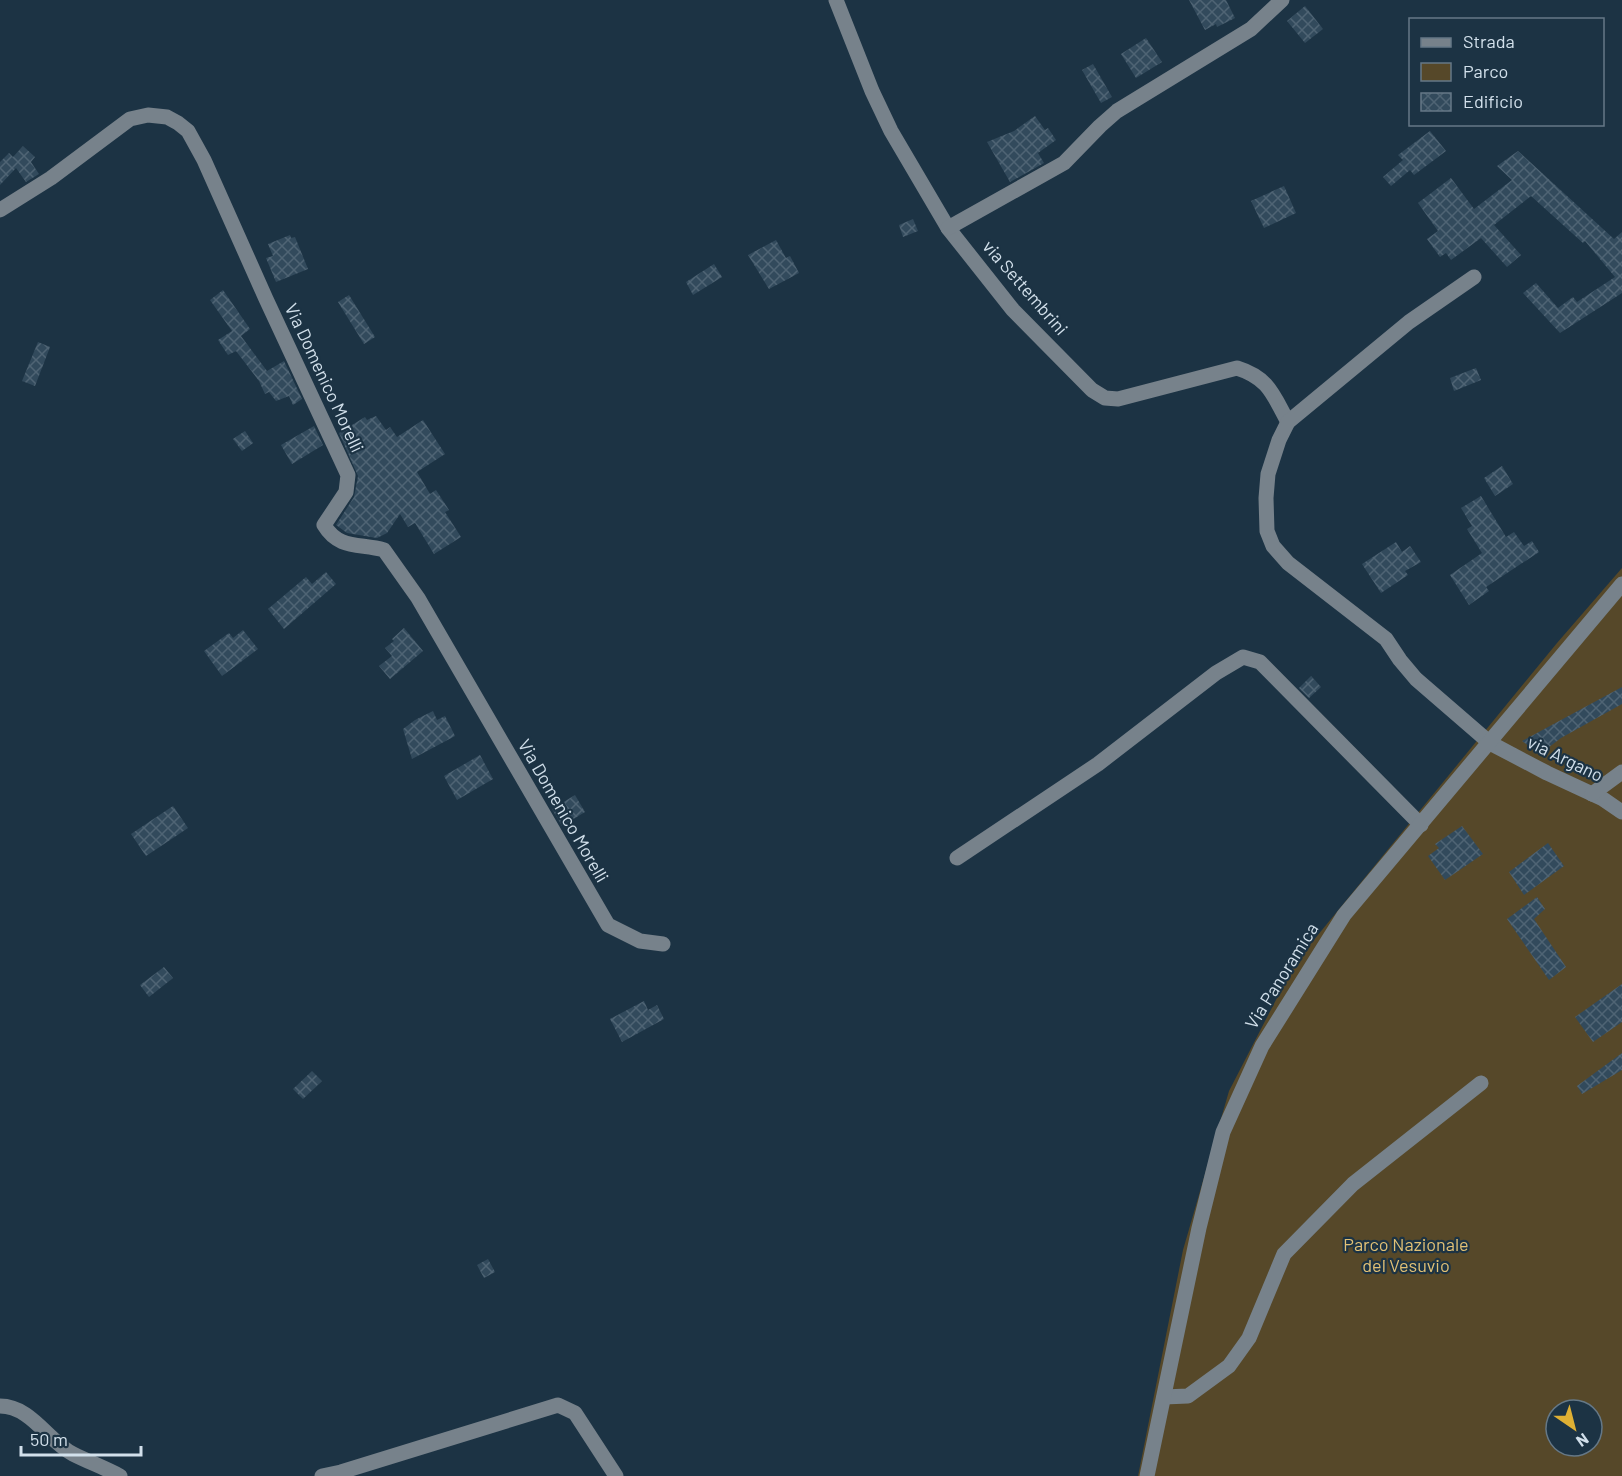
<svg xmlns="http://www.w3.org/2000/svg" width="1622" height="1476" font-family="Barlow,sans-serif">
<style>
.park{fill:#564829;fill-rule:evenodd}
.building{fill:url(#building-cross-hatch)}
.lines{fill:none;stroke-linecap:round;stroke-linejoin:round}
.minor{stroke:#77828b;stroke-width:15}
.labels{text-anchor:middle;stroke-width:4.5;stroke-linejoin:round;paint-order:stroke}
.street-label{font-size:18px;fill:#d2e0eb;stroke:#1c3344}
.park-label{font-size:18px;fill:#e2c175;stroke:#1c3344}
</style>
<defs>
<pattern id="building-cross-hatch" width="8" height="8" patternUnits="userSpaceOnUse" patternTransform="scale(1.5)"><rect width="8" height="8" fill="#324a5c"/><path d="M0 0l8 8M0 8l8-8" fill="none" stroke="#4f6474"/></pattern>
</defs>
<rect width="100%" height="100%" fill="#1c3344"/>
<path class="park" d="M1622,568V1476H1138L1183,1250L1229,1091L1295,963L1557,643ZM1556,1410H1592V1446H1556Z"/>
<g class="building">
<polygon points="1189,0 1226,0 1235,18 1217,27 1216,24 1205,30"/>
<polygon points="1305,6 1323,29 1305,43 1287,21"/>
<polygon points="1146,38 1162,62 1136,78 1121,54"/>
<polygon points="1093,64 1112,97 1101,103 1082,70"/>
<polygon points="1035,116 1045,130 1048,128 1056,140 1038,153 1044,163 1010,182 987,142 1014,131"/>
<polygon points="1430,131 1446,151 1414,175 1410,170 1391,186 1383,177 1403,160 1398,155"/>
<polygon points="23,146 35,157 31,162 39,174 26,182 16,168 0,185 0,162 9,153 13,157"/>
<polygon points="1518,151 1614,239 1622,232 1622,293 1560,333 1523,293 1536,283 1558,308 1573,297 1577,302 1615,277 1585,241 1583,243 1531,196 1494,225 1521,255 1507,267 1481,238 1451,260 1446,253 1440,257 1427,239 1438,231 1418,203 1451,178 1474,209 1512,180 1497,166"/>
<polygon points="1284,186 1296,213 1264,228 1251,201"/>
<polygon points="913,219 918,231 903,237 899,225"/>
<polygon points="290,235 291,238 295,237 308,269 276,282 266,258 273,256 268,244"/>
<polygon points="776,240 786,258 790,256 799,273 769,289 748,255"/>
<polygon points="714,264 722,277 693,295 686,282"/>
<polygon points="223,290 250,329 241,336 267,371 284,361 302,399 293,405 289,396 276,401 269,392 265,394 259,381 236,351 228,355 218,340 232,331 210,300"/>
<polygon points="349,295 375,337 364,344 338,302"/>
<polygon points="38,342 50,347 35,386 22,381"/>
<polygon points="1476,368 1481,380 1454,391 1450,378"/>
<polygon points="376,416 386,430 390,427 397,437 423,420 445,454 417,472 430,494 436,490 449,510 445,512 461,537 434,554 415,523 408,527 400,514 387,533 377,538 347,533 336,525 354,497 358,476 339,433 365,417 367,420"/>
<polygon points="314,426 323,445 292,464 281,445"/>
<polygon points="245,431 253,443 242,451 233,439"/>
<polygon points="1502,466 1513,484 1495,496 1484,478"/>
<polygon points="1481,496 1506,537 1514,532 1524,546 1532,541 1539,552 1486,587 1489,591 1469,605 1450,575 1482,553 1467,529 1472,526 1461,508"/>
<polygon points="1396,542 1402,552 1410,546 1421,562 1405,571 1408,575 1381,593 1362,564"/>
<polygon points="326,572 336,584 284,629 268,609 306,577 312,584"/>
<polygon points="404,628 423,651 390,679 379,666 392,656 385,648 394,641 392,639"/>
<polygon points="243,630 258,649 222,676 204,651 229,633 233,638"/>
<polygon points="1311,676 1321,687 1309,698 1299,688"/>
<polygon points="1622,687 1622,704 1561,738 1540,754 1522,741"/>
<polygon points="433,711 437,720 445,716 455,736 412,759 403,729 415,720"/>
<polygon points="480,755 493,779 457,800 444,776"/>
<polygon points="575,795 585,812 562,826 552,809"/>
<polygon points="173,806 188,828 146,856 131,834"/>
<polygon points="1462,826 1483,854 1445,880 1428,856 1439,848 1435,844"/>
<polygon points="1548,843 1564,866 1524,895 1509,872"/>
<polygon points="1537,897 1545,909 1534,919 1566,967 1549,980 1507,919"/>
<polygon points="164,967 173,978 149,997 140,985"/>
<polygon points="1622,984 1622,1022 1593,1042 1575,1017"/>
<polygon points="644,1001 648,1010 657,1005 664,1019 622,1042 610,1019"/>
<polygon points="1622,1053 1622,1070 1582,1094 1577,1086"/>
<polygon points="312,1071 322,1081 303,1099 293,1089"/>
<polygon points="488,1259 495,1272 484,1278 477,1265"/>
</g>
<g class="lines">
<g class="minor">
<path d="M836,0L872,91L891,131L948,228L1013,310L1092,390L1105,398L1118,399L1237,368C1269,378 1273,395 1288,422"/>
<path d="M0,210L51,178L130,119L148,115L167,117L178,123L188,131L204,160L266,299L348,475L346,492L324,525C339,550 360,543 384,550L418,598L608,925L640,941L663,944"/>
<polyline points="948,228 1064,163 1100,126 1117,111 1251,29 1282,0"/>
<polyline points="1474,277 1409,322 1288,422 1279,440 1268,474 1266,498 1267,531 1273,546 1288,563 1386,639 1400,660 1416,679 1490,743 1547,773 1603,799 1622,812"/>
<polyline points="1592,794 1622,772"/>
<polyline points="957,858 1098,764 1216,673 1243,657 1260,662 1421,825"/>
<polyline points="1164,1397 1188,1396 1229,1366 1249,1338 1284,1254 1353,1184 1481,1083"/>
<path d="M0,1406C31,1406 48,1441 73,1454C89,1462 105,1468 120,1476"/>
<polyline points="322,1476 341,1472 558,1405 575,1413 616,1476"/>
<polyline points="1147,1476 1199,1228 1223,1132 1262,1046 1344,915 1622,584"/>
</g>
</g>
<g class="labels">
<g class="street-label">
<text transform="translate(1025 288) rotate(49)" y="6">via Settembrini</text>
<text transform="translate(324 378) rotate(65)" y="6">Via Domenico Morelli</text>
<text transform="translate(1565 759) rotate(26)" y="6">via Argano</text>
<text transform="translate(563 811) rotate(60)" y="6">Via Domenico Morelli</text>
<text transform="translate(1282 976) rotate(-58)" y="6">Via Panoramica</text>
</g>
<g class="park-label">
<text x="1406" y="1251">Parco Nazionale<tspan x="1406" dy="21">del Vesuvio</tspan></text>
</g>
</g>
<rect x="1409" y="18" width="195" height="108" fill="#1c3344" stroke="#657887" stroke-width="1.5"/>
<rect x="1421" y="38" width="30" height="9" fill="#77828b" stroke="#657887" stroke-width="1.5"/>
<text x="1463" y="48" font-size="18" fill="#d2e0eb">Strada</text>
<rect x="1421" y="63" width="30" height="18" fill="#564829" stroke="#657887" stroke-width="1.5"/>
<text x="1463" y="78" font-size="18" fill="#d2e0eb">Parco</text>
<rect x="1421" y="93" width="30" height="18" fill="url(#building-cross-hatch)" stroke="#657887" stroke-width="1.5"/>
<text x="1463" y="108" font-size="18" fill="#d2e0eb">Edificio</text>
<g transform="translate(1574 1428) rotate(145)"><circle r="28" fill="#1c3344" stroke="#657887" stroke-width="1.5"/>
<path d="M0-4.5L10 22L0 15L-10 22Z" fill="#dfb034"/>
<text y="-9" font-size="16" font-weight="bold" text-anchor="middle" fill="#d2e0eb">N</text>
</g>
<path d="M21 1446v9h120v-9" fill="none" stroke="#d2e0eb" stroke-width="3"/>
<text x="30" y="1446" font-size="18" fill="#d2e0eb" stroke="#1c3344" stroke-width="4.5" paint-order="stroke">50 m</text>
</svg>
